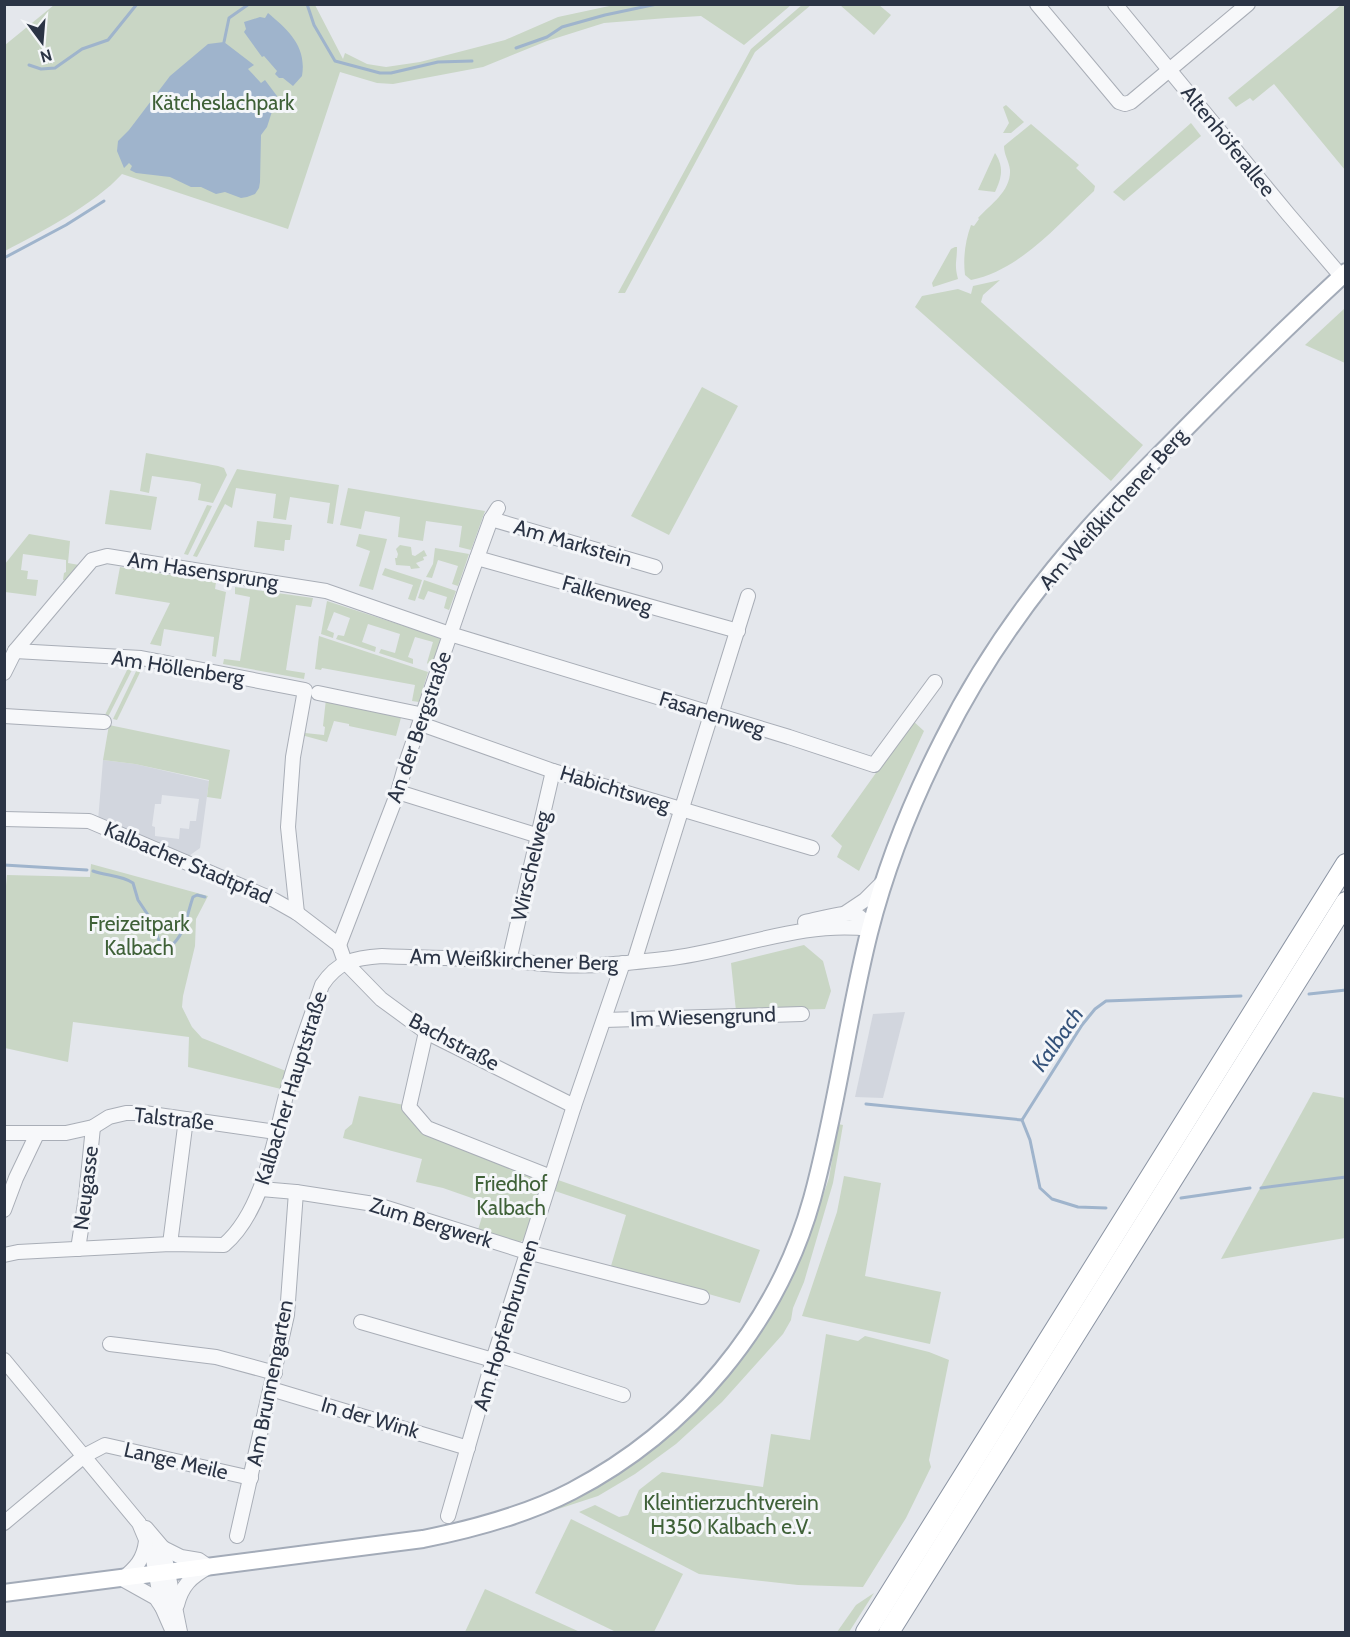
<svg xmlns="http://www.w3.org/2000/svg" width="1350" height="1637" font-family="Cabin,sans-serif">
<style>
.built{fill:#d2d6de;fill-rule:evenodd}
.green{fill:#c9d6c5}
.water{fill:#9fb4cc}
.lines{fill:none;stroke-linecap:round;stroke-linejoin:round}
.stream{stroke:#9fb4cc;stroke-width:3}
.minor-casing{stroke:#a9aeb7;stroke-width:16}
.major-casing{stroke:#a3abb8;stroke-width:20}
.highway-casing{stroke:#8b94a3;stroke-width:22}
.minor{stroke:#f7f8fa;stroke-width:14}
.major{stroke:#fff;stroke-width:16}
.highway{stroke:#fff;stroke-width:20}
.labels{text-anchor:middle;stroke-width:6;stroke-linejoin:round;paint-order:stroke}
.park-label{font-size:21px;fill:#3f6138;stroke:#f4f6f9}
.street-label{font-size:21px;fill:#2b3445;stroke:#f4f6f9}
.water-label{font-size:22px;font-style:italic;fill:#34527a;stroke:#f4f6f9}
</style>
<rect width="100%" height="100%" fill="#e4e7ec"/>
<g class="built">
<path d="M103,760L135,764L209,781L200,848L186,858L98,821ZM162,795L199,799L196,821H190L189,829L180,828L179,839L155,836V827L152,826L155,804H161Z"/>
<polygon points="905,1012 883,1098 855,1097 873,1014"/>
</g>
<g class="green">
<polygon points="803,4 811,5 755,52 625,293 618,293 751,49"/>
<path d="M54,5H315L343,59L345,53L367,64L386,67L420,62L505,40L558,17L614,5H791L744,45L701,16L667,18L604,23L547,41L483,67L393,84L377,83L340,72L288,229L122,174C95,204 41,232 5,251V45Z"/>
<polygon points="840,5 879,5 891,15 874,35"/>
<polygon points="1341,5 1346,5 1345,170 1274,84 1253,101 1250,98 1236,107 1228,98"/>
<polygon points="1006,105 1024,122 1011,133 1003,133 1009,123 1003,107"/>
<polygon points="1191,123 1201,136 1124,201 1113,192"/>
<path d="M1031,124L1079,165L1076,168L1095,186L1094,191C1057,225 1022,269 971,280L965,275C963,258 965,242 971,225L974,226L979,219L978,218C991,204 1011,191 1010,170C1009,161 1004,155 1004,146Z"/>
<path d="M995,153C1004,167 1002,177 995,192L978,190Z"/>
<path d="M955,247H957C957,262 954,264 958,279L933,287L932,283L951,249Z"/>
<polygon points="1000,280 983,295 981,302 1143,445 1111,481 915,307 922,296 958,289 971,294 973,286"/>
<polygon points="1345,308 1345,363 1305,345"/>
<polygon points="702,387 738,406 669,535 631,516"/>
<polygon points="146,453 218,466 224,468 227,475 213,503 198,500 201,484 194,482 152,476 149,493 140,491"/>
<polygon points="237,469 339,485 333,524 327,523 330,503 290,497 286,520 273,518 276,494 236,488 232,508 225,504 197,557 193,556"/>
<polygon points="348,488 485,511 471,550 459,547 462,526 426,521 423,541 398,537 400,517 365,511 361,529 340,525"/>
<polygon points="110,490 157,497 151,530 105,524"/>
<polygon points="207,505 212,506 188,555 184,554"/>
<polygon points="257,521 292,525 290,540 285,540 284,551 254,547"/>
<polygon points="29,534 70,541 68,563 79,565 66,580 63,580 64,573 66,572 66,560 23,554 21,570 28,571 27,579 38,580 36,596 5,592 5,564"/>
<polygon points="359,534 387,539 373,590 359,586 370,551 356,546"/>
<polygon points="400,545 411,547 412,555 415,556 424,550 427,556 423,557 424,560 416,563 420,568 411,569 410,566 396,565 395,558 397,558 398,554 396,549"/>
<polygon points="435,548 469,554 458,586 452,584 458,566 438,560 432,578 426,577 433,564"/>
<polygon points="120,567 216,582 215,589 226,592 216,657 212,656 214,637 164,629 161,646 150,644 170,603 115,594"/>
<polygon points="385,568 422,580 415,601 408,599 413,585 382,575"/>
<polygon points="424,580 456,591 449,610 444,608 447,597 428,591 424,600 418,598"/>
<polygon points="235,587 313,598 311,607 296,605 286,670 305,673 304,679 223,664 224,659 240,661 249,604 250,597 235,594"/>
<polygon points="327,601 441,638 431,667 427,663 433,642 415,637 408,657 413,659 413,664 379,653 381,649 395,653 400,634 368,624 362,642 376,647 375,652 336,639 338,635 344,636 350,618 334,612 327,630 334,633 333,638 321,634"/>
<polygon points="319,636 428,672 419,702 412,701 415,685 322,668 321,670 315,669"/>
<polygon points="141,661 145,662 117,720 113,719"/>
<polygon points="131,662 136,662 108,717 104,717"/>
<polygon points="326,699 402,714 396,736 349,726 349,724 334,721 327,742 305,736 305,733 324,735 325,727 323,726"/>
<polygon points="913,721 924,731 859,871 837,857 842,846 831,836"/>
<polygon points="109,725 230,750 221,799 207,797 209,780 135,764 103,760"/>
<polygon points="91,864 208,896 196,919 195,946 183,996 182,1007 192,1027 202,1038 286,1071 281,1089 188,1067 189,1037 73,1022 68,1062 5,1048 4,907 7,875 90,877"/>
<polygon points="804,945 823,961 831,991 825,1009 736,1011 731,963"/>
<polygon points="1313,1092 1345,1098 1345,1238 1221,1259"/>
<polygon points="359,1096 404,1105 425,1131 537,1178 542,1189 525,1239 520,1242 478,1230 486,1203 443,1188 416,1182 422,1159 343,1138 345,1130 352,1124"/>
<polygon points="838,1124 843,1125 833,1183 804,1282 793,1308 791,1320 783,1334 722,1402 676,1444 635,1474 598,1496 549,1512 546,1510 591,1490 642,1458 680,1428 720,1386 758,1338 777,1305 817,1213 829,1178"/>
<polygon points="844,1176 881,1183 865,1276 941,1292 930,1344 802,1316 837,1212"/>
<polygon points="558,1180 760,1250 740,1303 611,1266 626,1215 555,1191"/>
<polygon points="826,1334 858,1341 865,1336 929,1352 949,1360 929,1460 931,1467 906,1518 863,1587 798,1585 699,1574 579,1512 595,1505 619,1517 628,1515 639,1490 662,1472 763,1487 771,1434 810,1440"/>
<polygon points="571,1519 683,1574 654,1632 616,1632 535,1593"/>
<polygon points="485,1589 580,1632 465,1632"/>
<polygon points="874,1593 849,1632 837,1632 856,1605"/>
</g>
<g class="water">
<path d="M268,13C288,30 307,46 302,76L293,86L283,78H279L275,74L277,71L264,56L262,57L244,32L246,29L244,22L260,17L265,18Z"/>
<polygon points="224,42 254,65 248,69 261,83 265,80 277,96 267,127 261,135 260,182 259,188 255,194 247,197 241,198 225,192 216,194 201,187 191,187 170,177 136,173 130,170 132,166 129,163 124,168 117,151 118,141 129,130 170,76 208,44"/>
</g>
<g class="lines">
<g class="stream">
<polyline points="307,4 314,25 335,61 380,73 391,73 438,62 472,61"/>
<polyline points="224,42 229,18 249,4"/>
<polyline points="516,48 547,37 562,27 605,15 657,4"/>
<polyline points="29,65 41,69 55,68 82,49 108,40 137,4"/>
<polyline points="4,258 66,225 104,201"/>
<polyline points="4,865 87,870"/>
<path d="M93,871C106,876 121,875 133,883L138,900L150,918L160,943L164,948H169C186,934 186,917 193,897L197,895L205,897"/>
<polyline points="1309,994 1346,990"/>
<polyline points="866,1104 1022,1120 1082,1025 1095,1009 1106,1001 1241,996"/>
<polyline points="1022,1120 1030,1140 1040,1188 1052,1199 1078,1207 1106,1208"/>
<polyline points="1261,1188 1346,1177"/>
<polyline points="1181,1198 1250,1188"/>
</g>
<defs>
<g id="minor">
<polyline points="1037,4 1119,102 1125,104 1131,102 1248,4"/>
<polyline points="1115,4 1288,214 1341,276"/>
<polyline points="491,519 655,567"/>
<polyline points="477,558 738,631"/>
<polyline points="15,651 141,658 305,690 293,757 288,827 297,913"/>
<polyline points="4,673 15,651 63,594 92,560 107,556 326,591 450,634 789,737 874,765 935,682"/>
<polyline points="318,693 424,715"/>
<polyline points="4,716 104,722"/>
<polyline points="421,724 553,771 812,848"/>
<polyline points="398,792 539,836"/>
<polyline points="4,819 89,821 274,900 297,913 339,945 345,962 381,999 426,1032 574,1106"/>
<polyline points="844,914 865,900 884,881"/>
<path d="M805,922C818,920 846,910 857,915C863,918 866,924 870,929"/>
<polyline points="339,945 398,792 407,760 465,591 491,519 498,508"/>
<polyline points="509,961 553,771"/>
<polyline points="634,962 748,596"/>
<polyline points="604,1020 802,1014"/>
<polyline points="426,1032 409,1107 427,1128 551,1177"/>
<polyline points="4,1133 66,1133 93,1127 109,1117 126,1113 144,1113 276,1132"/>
<polyline points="261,1189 296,1192 374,1204 527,1252 702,1297"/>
<polyline points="4,1210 16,1178 37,1134"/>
<polyline points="170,1244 186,1119"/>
<polyline points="78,1249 86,1197 93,1127"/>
<path d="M4,1255L18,1252L170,1244L224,1245C266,1209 275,1132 290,1081C299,1049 311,1017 322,985C338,961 354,958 382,956C424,958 467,958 509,961C526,962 542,964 559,965C594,967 629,963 664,959C733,952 799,920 870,929"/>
<polyline points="361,1322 493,1360"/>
<polyline points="110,1344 216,1357 275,1373"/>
<polyline points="495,1354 623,1395"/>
<polyline points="4,1360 139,1523 152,1554 162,1607 173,1632"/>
<polyline points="271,1389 468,1448"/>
<polyline points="448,1516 493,1360 574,1106 623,963"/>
<polyline points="4,1523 84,1456 105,1445 251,1478"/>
<polyline points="146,1528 163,1548 180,1632"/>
<polyline points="237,1536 287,1315 296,1192"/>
<path d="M146,1541C144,1559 136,1568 122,1579L156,1598L162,1607"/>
<path d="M163,1548L181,1557L199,1560L209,1567C191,1577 182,1585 177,1605"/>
</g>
<path id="major" d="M4,1593L423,1539C473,1529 526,1515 572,1491C687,1431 777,1325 812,1199C836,1112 847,1021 869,933C886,866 912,801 943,740C981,664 1031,593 1088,529C1119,494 1153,462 1186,428C1238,375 1291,323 1346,272"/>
<g id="highway">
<polyline points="866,1632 1346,864"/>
<polyline points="889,1632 1346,902"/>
</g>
</defs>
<use href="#minor" class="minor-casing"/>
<use href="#major" class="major-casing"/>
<use href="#highway" class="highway-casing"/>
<use href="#minor" class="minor"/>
<use href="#major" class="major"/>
<use href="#highway" class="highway"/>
</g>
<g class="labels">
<g class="park-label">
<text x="223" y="110">Kätcheslachpark</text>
<text x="139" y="931">Freizeitpark<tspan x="139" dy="24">Kalbach</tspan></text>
<text x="511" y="1191">Friedhof<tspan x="511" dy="24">Kalbach</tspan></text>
<text x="731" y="1510">Kleintierzuchtverein<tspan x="731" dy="24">H350 Kalbach e.V.</tspan></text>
</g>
<g class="street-label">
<text transform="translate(1228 141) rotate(51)" y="7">Altenhöferallee</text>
<text transform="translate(1113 509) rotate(-48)" y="7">Am Weißkirchener Berg</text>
<text transform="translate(573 543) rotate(16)" y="7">Am Markstein</text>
<text transform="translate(203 571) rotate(9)" y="7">Am Hasensprung</text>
<text transform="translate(607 595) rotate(16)" y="7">Falkenweg</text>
<text transform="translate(178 668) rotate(9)" y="7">Am Höllenberg</text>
<text transform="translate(712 714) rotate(17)" y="7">Fasanenweg</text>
<text transform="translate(419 727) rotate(-71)" y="7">An der Bergstraße</text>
<text transform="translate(615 789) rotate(17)" y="7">Habichtsweg</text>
<text transform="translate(188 863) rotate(23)" y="7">Kalbacher Stadtpfad</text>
<text transform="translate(531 866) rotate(-77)" y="7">Wirschelweg</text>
<text transform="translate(514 960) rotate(2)" y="7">Am Weißkirchener Berg</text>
<text transform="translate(703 1017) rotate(-2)" y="7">Im Wiesengrund</text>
<text transform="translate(454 1042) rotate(28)" y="7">Bachstraße</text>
<text transform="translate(291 1088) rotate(-73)" y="7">Kalbacher Hauptstraße</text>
<text transform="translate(174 1119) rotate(6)" y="7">Talstraße</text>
<text transform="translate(86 1188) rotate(-83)" y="7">Neugasse</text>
<text transform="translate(431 1223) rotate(17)" y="7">Zum Bergwerk</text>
<text transform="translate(506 1325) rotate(-73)" y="7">Am Hopfenbrunnen</text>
<text transform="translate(270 1383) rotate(-79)" y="7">Am Brunnengarten</text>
<text transform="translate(370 1418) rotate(16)" y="7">In der Wink</text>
<text transform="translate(176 1461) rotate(13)" y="7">Lange Meile</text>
</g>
<g class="water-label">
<text transform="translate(1057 1039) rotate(-55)" y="8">Kalbach</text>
</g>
</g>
<rect width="1350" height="1637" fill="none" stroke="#2b3445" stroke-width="12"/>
<g transform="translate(42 42) rotate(164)" stroke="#f4f6f9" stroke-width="4.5" paint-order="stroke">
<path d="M0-4.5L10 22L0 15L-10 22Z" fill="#2b3445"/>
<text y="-9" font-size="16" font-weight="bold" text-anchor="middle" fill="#2b3445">N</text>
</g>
</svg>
